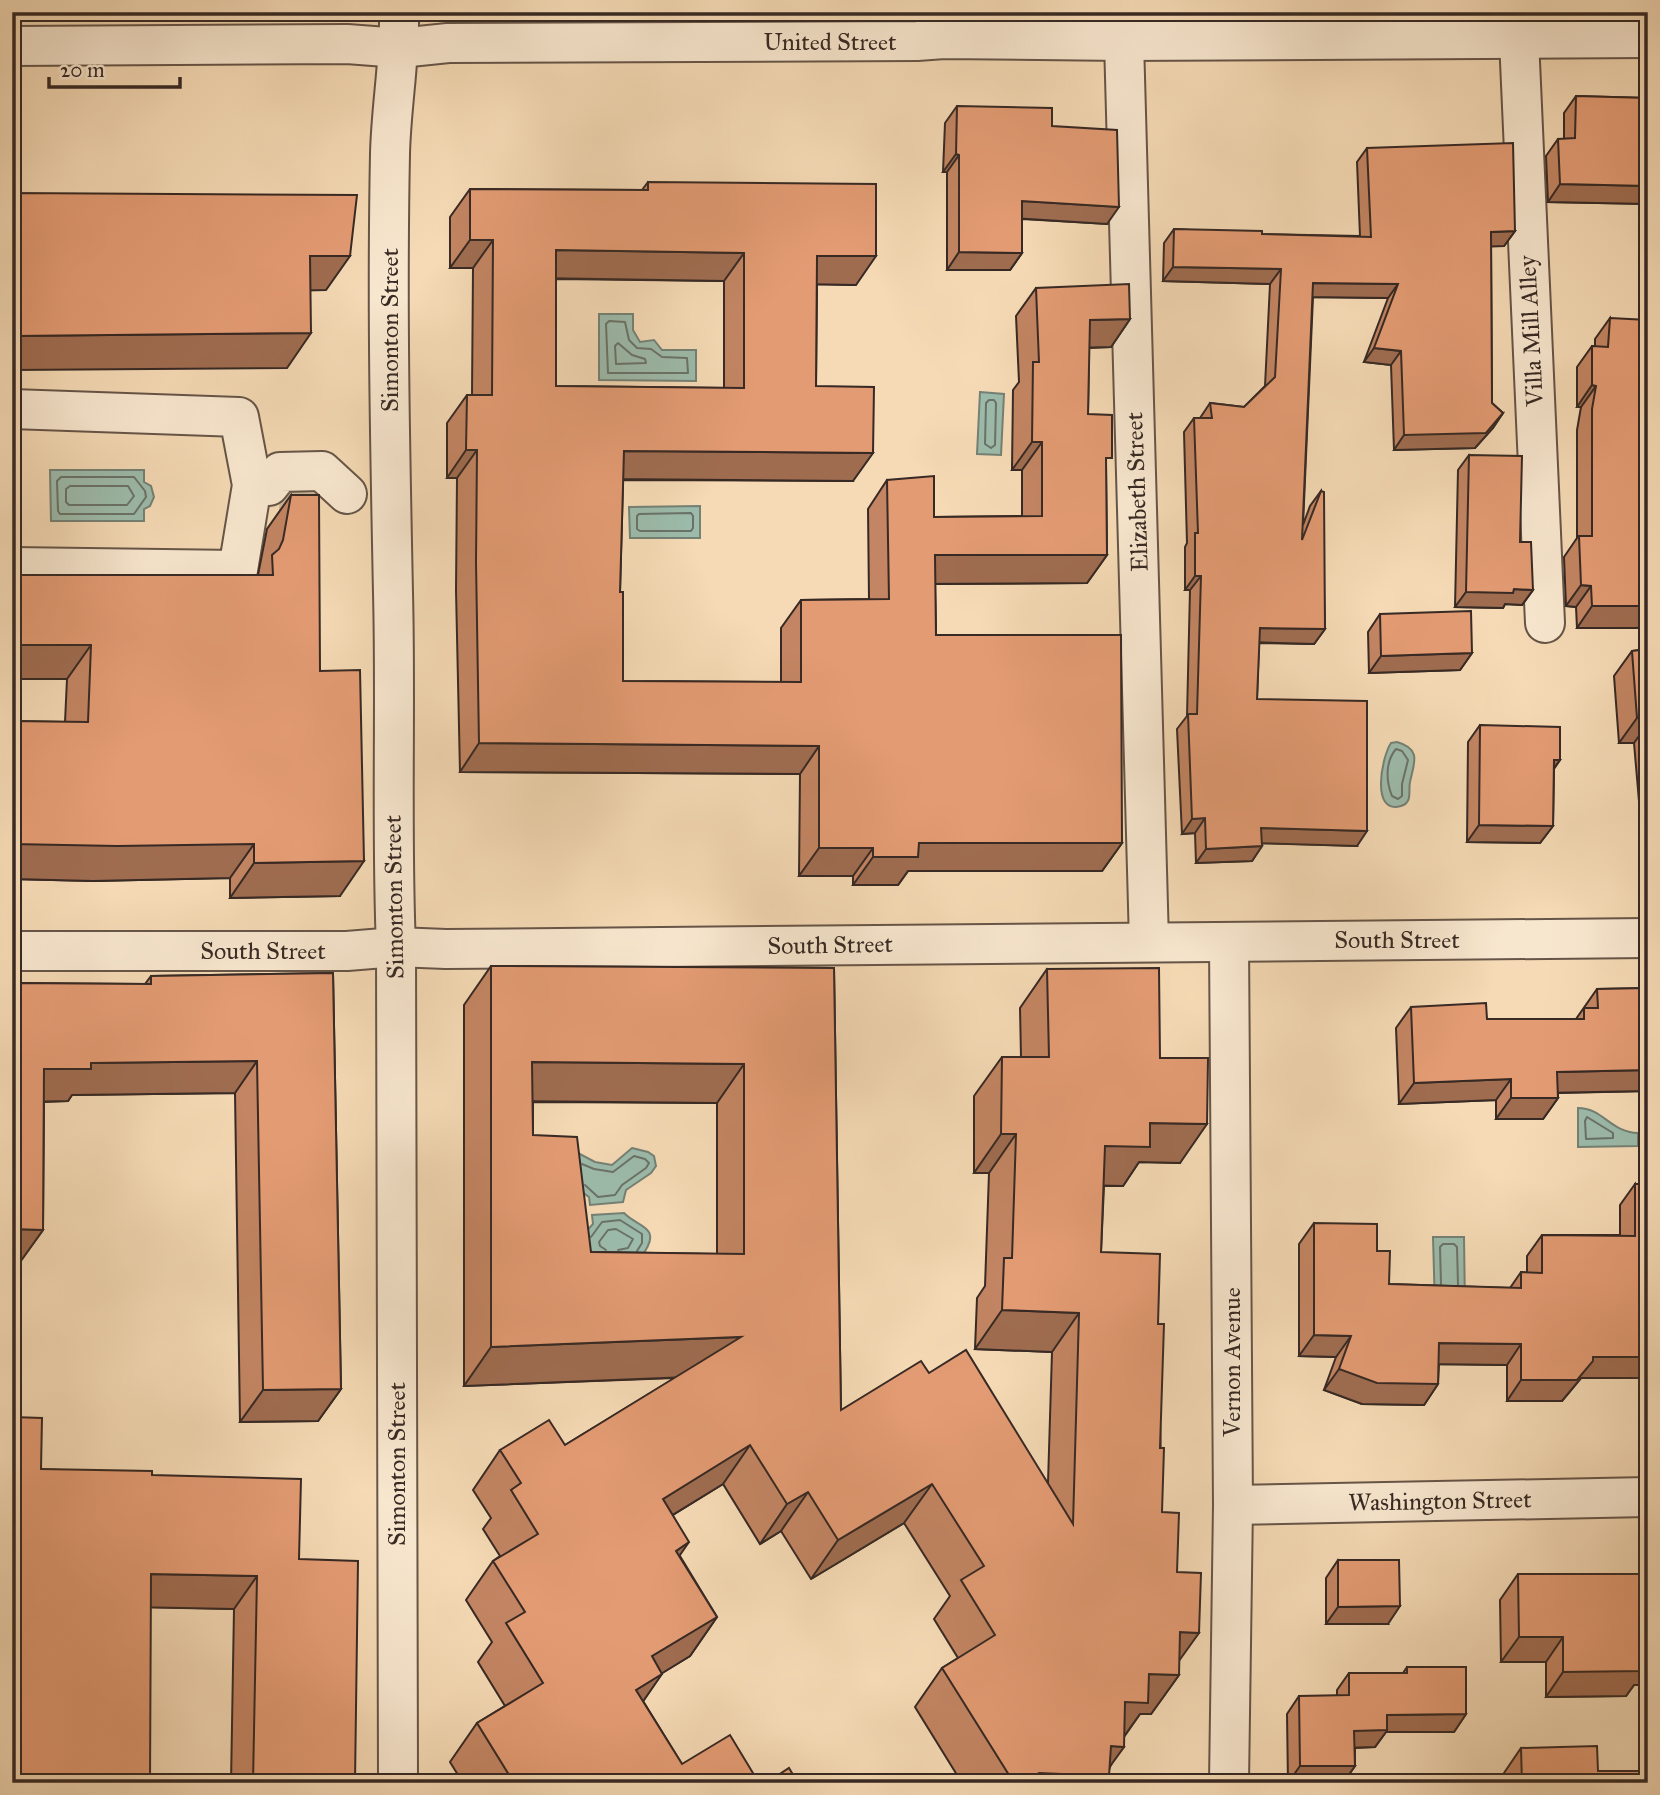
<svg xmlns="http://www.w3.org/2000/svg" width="1660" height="1795" font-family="'IM FELL Great Primer',serif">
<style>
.water{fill:#9cbbab;stroke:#748175;stroke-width:2}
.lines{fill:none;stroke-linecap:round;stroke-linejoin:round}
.shore{stroke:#6a7268;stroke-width:2}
.minor-tunnel{stroke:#cfb798;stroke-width:38;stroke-dasharray:38 19;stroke-linecap:butt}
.minor-casing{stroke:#665548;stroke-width:42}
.minor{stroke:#f8e7cf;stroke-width:38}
.wall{fill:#c38563;stroke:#372924;stroke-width:2;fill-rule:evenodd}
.shaded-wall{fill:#9f6c50;stroke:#372924;stroke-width:2}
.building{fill:#e39b73;stroke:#372924;stroke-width:2;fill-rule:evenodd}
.labels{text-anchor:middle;stroke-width:7;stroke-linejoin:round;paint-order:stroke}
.street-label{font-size:24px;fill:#372924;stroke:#f8e7cf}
</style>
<rect width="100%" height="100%" fill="#f5dab5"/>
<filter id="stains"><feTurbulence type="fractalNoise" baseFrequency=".00286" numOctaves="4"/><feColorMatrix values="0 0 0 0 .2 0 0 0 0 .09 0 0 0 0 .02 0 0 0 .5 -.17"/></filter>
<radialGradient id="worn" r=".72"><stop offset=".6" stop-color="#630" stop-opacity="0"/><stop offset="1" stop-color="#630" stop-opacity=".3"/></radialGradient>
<g class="water">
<polygon points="599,314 633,314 633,330 640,342 654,340 662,350 696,350 696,381 599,380"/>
<polygon points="980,392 1004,394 1001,455 977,454"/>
<polygon points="50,470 144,470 144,482 151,486 154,497 150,506 144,509 144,521 51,521"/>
<polygon points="700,506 700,538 630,538 629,507"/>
<path d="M1397,742C1422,749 1414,763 1410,782C1408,790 1413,803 1401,806C1370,815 1382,756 1391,743Z"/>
<path d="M1578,1108C1603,1108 1610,1132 1638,1133V1146L1578,1147Z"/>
<polygon points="632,1148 648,1152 654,1156 656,1166 651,1173 626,1190 623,1202 590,1205 589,1197 568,1182 578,1153 595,1162 612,1165"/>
<path d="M624,1213C637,1227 662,1226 644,1253L600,1265L581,1237L593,1224L592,1215Z"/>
<polygon points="1433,1237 1464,1237 1465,1308 1435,1308"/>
</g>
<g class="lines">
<g class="shore">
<polygon points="609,321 625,322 629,340 637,348 651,349 662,357 687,358 688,373 608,373 606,324"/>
<polygon points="618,343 632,355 645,359 646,363 616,364 615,346"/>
<polygon points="989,400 994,400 996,403 995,445 991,448 985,444 986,403"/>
<polygon points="61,477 134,477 145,491 146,497 134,514 60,514 58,511 57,481"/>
<polygon points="70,486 128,486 134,496 127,505 69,505 66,502 66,489"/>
<polygon points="691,513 693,516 693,528 691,531 640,531 637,529 637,516 639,514"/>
<path d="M1396,749L1402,751L1408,760L1402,784V796L1398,799L1392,796C1386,781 1385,762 1396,749Z"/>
<polygon points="1587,1117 1613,1133 1613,1138 1586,1139 1585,1121"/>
<polyline points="582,1164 594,1169 613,1172 634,1156 645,1159 649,1163 646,1168 622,1185 615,1195 598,1197 585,1185"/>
<polyline points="591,1237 602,1222 620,1220 642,1234 642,1243 637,1251"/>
<polyline points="606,1250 600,1246 599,1242 608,1230 616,1229 633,1239 628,1248 618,1250"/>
<polyline points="1441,1284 1440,1247 1443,1244 1454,1244 1457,1247 1458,1285"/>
</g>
<polyline class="minor-tunnel" points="279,510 323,512"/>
<defs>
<g id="minor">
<polyline points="1519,39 1545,623"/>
<polyline points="1124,41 1149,942"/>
<polyline points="12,46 347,44 400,48 448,43 917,41 944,39 1124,41 1648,38"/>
<polyline points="12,409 239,417 252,485 238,570 12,567"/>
<polyline points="269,486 280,472 322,471 347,494"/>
<polyline points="12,951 347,951 396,947 446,949 1648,938"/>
<polyline points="1233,1505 1648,1497"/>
<path d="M398,1783L396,947C391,829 396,711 393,593C390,447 387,301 390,154C391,107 400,60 399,12"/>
<polyline points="1229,1783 1233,1505 1229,942"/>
</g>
</defs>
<use href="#minor" class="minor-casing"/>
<use href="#minor" class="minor"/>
</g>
<g class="wall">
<polygon points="1576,96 1648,98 1648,204 1548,202 1546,156 1558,139 1564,139 1564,113"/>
<polygon points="957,106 1052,126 1107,224 1022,219 1022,253 1010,270 947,270 947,172 943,172 945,123"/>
<polygon points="1367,148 1515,231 1504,246 1491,246 1492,403 1503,413 1493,428 1475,448 1394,450 1391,365 1364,362 1388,298 1313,297 1303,525 1310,506 1321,491 1325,629 1314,644 1259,643 1257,699 1357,846 1262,843 1262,846 1252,861 1196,863 1195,833 1182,834 1177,729 1187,716 1190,590 1185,590 1185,547 1187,543 1184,432 1194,418 1200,418 1210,403 1244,407 1265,386 1270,284 1163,281 1164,243 1174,229 1262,234 1360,236 1357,162"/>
<path d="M648,182L856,285L817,284L816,386L853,481L623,480L620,592L623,681L781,682V628L801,600L869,599L868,509L887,480L934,517L1022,516V470H1012L1013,390L1019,382L1016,316L1036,288L1130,319L1111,347L1089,348L1088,414L1106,466L1107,555L1087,583L935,584L936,635L1122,843L1102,871H908L898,885H853V876H799L800,774L460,772L456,590L457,478H447V423L467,395H472L473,268H450V217L470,189L642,190ZM556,279L724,281V388L556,386Z"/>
<polygon points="1610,318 1638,628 1577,628 1576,607 1566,606 1564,557 1577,538 1577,430 1581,407 1577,407 1577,367 1592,346 1595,346 1595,339"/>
<polygon points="1469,455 1520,542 1533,590 1522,605 1505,604 1503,608 1455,607 1458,470"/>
<polygon points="291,495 320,671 340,896 230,898 230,878 93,881 12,879 12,721 65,722 67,679 12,575 258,575 267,529"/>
<polygon points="1380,614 1472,653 1460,670 1369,673 1368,632"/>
<polygon points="1648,649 1648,813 1640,813 1634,743 1619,743 1614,676 1632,651"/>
<polygon points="1480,725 1560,760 1554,769 1553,826 1540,843 1467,842 1468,742"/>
<path d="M491,966L834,968L841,1410L929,1373L1048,1483L1052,1352L975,1349L977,1298L985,1286L989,1173H974V1096L1002,1057H1021L1020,1008L1047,969L1160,1058L1180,1163L1139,1162L1123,1186H1104L1101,1252L1158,1324L1162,1512L1177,1572L1179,1675L1151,1714H1140L1124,1737L1110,1767L1105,1783H962L915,1707L942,1668L958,1658L934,1619L950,1596L904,1523L811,1579L781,1531L760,1544L723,1484L673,1515L680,1556L717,1617L690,1656L662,1673L643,1701L682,1764L759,1783H463L450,1762L477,1723L505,1706L478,1662L492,1642L466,1600L493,1561L500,1556L483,1529L491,1518L473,1490L500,1450L565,1445L675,1378L464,1386V1005ZM533,1102L717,1103V1254L591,1252L533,1135Z"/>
<polygon points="333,973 341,1389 318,1421 240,1422 235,1093 72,1095 68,1101 44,1102 43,1230 20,1262 12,983 145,984 151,976"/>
<polygon points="1648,988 1648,1091 1558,1093 1558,1098 1543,1119 1496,1119 1496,1100 1399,1104 1396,1028 1411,1007 1487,1019 1576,1019 1597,989"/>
<polygon points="1635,1184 1648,1378 1581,1378 1562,1401 1507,1401 1507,1365 1439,1364 1438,1384 1424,1405 1362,1404 1324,1390 1336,1357 1299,1356 1299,1244 1314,1223 1377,1251 1389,1284 1510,1288 1521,1272 1527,1273 1527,1256 1542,1235 1620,1235 1620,1205"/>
<polygon points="41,1469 152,1475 299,1559 355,1783 231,1783 234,1609 151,1607"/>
<polygon points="1648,1552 1648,1685 1634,1685 1626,1696 1546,1697 1546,1662 1501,1662 1500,1600 1518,1574 1646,1574 1645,1556"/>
<polygon points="1338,1560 1388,1624 1326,1624 1326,1578"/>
<polygon points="1407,1667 1466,1714 1454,1732 1386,1732 1375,1747 1355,1748 1355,1766 1343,1783 1288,1783 1287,1714 1299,1696 1337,1696 1337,1690 1349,1673 1403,1673"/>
<polygon points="1521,1748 1598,1771 1648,1783 1504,1783 1504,1773"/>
</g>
<g class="shaded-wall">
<polygon points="956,154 959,155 947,172 943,172"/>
<polygon points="1560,184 1648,186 1648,204 1548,202"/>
<polygon points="1022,201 1119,207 1107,224 1010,218"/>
<polygon points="1515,231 1504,246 1481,247 1491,232"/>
<polygon points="470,240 493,240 473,268 450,268"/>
<polygon points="556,250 744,253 724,281 536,278"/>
<polygon points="959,252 1022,253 1010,270 947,270"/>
<polygon points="310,256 350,256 326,290 286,291"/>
<polygon points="817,256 876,256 856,285 797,284"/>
<polygon points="1173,267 1281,269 1270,284 1163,281"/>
<polygon points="1313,283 1398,284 1388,298 1303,297"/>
<polygon points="1130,319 1111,347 1070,348 1090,320"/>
<polygon points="311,333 287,368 12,370 12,336"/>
<polygon points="1374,348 1401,351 1391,365 1364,362"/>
<polygon points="1592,385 1596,386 1581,407 1577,407"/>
<polygon points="1503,413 1493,428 1475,448 1394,450 1404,435"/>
<polygon points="1032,442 1042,442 1022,470 1012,470"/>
<polygon points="466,450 477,450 457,478 447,478"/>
<polygon points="624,451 873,453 853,481 604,479"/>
<polygon points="935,555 1107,555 1087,583 915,584"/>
<polygon points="1195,576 1201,576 1190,590 1185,590"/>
<polygon points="1581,585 1591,586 1576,607 1566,606"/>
<polygon points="1514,589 1533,590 1522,605 1505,604 1503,608 1455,607 1466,592"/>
<polygon points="1592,606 1648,606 1648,614 1638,628 1577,628"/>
<polygon points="1260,628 1325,629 1314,644 1249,642"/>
<polygon points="12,645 91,645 67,679 12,679"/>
<polygon points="1472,653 1460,670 1369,673 1381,656"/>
<polygon points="1637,718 1648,718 1648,723 1634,743 1619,743"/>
<polygon points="479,743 819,746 800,774 460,772"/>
<polygon points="1554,760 1560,760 1547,777"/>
<polygon points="1648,802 1648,813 1640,813"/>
<polygon points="1205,818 1195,833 1182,834 1192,819"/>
<polygon points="1479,825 1553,826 1540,843 1467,842"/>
<polygon points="1261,828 1367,831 1357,846 1251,843"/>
<polygon points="919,843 1122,843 1102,871 908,871 898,885 853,885 873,857"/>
<polygon points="12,844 254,844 230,878 93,881 12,879"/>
<polygon points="1262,846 1252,861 1196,863 1206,849"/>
<polygon points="819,848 873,848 853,876 799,876"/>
<polygon points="364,861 340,896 230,898 254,863"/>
<polygon points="257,1061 235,1093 72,1095 68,1101 21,1102 44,1069 91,1063"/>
<polygon points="532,1062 744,1064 717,1103 505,1101"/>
<polygon points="1648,1070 1648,1091 1543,1093 1557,1072"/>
<polygon points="1511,1079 1496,1100 1399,1104 1414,1083"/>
<polygon points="1511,1098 1558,1098 1543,1119 1496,1119"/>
<polygon points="1150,1123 1207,1124 1180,1163 1139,1162 1123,1186 1078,1185 1105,1146"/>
<polygon points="1001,1134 1016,1134 989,1173 974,1173"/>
<polygon points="12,1229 43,1230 20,1262 12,1262"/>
<polygon points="1002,1310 1079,1313 1052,1352 975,1349"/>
<polygon points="1314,1335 1351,1336 1336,1357 1299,1356"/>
<polygon points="741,1337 714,1376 464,1386 491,1347"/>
<polygon points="1439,1343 1521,1344 1507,1365 1424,1364"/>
<polygon points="1593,1357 1648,1357 1648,1378 1581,1378 1562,1401 1507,1401 1521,1380"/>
<polygon points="1339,1369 1438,1384 1424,1405 1362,1404 1324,1390"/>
<polygon points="341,1389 318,1421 240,1422 263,1390"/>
<polygon points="750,1445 723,1484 635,1538 663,1499"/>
<polygon points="932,1484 904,1523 811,1579 838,1540"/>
<polygon points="808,1492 781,1531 760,1544 787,1504"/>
<polygon points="689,1542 662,1581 676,1551"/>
<polygon points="151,1574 257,1576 234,1609 129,1607"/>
<polygon points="1400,1606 1388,1624 1326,1624 1338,1607"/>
<polygon points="717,1617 690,1656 625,1696 652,1656"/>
<polygon points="1180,1632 1199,1633 1171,1672"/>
<polygon points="1519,1637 1563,1637 1546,1662 1501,1662"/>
<polygon points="1643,1659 1648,1659 1648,1685 1634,1685 1626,1696 1546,1697 1563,1672"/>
<polygon points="662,1674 635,1713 636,1690"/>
<polygon points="1149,1674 1179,1675 1151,1714 1140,1714 1120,1742 1125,1702"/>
<polygon points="1466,1714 1454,1732 1386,1732 1375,1747 1342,1748 1354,1731 1387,1715"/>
<polygon points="1111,1746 1124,1747 1103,1776 1109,1776 1105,1783 1023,1783 1039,1773"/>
<polygon points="1300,1766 1355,1766 1343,1783 1288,1783"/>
</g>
<g class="building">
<polygon points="1576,96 1648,98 1648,186 1560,184 1558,139 1575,138"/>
<polygon points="957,106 1052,108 1052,126 1117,130 1119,207 1022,201 1022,253 959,252 959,155 956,154"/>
<polygon points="1513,143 1515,231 1491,232 1492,403 1503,413 1486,433 1404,435 1401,351 1374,348 1398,284 1313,283 1302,540 1321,491 1324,492 1325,629 1260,628 1257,699 1367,701 1367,831 1261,828 1262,846 1206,849 1205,818 1192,819 1188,714 1197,714 1201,576 1195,576 1195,533 1198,533 1194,418 1212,418 1210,403 1244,407 1275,377 1281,269 1173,267 1174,229 1262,231 1262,234 1371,237 1367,148"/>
<path d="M648,182L876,184V256H817L816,386L874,387L873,453L624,451L620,592H623V681L801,682V600L889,599L887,480L934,476V517L1042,516V442H1032L1033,362H1039L1036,288L1129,284L1130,319L1090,320L1088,414L1112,415V458H1106L1107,555H935L936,635H1121L1122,843H919L918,857H873V848H819V746L479,743L476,562L477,450H466L467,395H492L493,240H470V189L648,190ZM556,250L744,253V388L556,386Z"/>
<polygon points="12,193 357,195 350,256 310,256 311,333 12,336"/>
<polygon points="1610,318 1648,320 1648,606 1592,606 1591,586 1581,585 1579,536 1592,536 1592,409 1596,386 1592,385 1592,346 1608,347"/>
<polygon points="1469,455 1522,456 1520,542 1531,542 1533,590 1514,589 1513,593 1466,592"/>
<polygon points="291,495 319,495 320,671 360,670 364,861 254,863 254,844 117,846 12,844 12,721 88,722 91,645 12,645 12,575 273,575 272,555 279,549 283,540"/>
<polygon points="1471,611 1472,653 1381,656 1380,614"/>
<polygon points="1648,649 1648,718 1637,718 1632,651"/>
<polygon points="1480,725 1560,727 1560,760 1554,760 1553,826 1479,825"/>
<path d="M491,966L834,968L841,1410L921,1361L929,1373L966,1350L1073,1524L1079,1313L1002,1310L1004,1258H1012L1016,1134H1001L1002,1057H1049L1047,969L1159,968L1160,1058H1208L1207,1124L1150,1123V1147L1105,1146L1101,1252L1160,1254L1158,1324H1164L1160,1448H1164L1162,1512L1179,1513L1177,1572L1201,1573L1199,1633L1180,1632L1179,1675L1149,1674L1148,1703L1125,1702L1124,1747L1111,1746L1109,1776L1039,1773L1023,1783H1014L942,1668L995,1635L961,1580L984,1566L932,1484L838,1540L808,1492L787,1504L750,1445L663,1499L689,1542L676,1551L717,1617L652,1656L662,1674L636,1690L682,1764L730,1735L759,1783H514L477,1723L543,1683L506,1623L525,1612L493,1561L538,1534L511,1490L521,1483L500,1450L549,1420L565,1445L741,1337L491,1347ZM532,1062L744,1064V1254L591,1252L577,1137L533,1135Z"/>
<polygon points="333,973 341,1389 263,1390 257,1061 91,1063 91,1069 44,1069 43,1230 12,1229 12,983 151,984 151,976"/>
<polygon points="1648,988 1648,1070 1557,1072 1558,1098 1511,1098 1511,1079 1414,1083 1411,1007 1486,1003 1487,1019 1584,1019 1584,1008 1598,1008 1597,989"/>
<polygon points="1635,1184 1648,1184 1648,1357 1593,1357 1593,1361 1577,1380 1521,1380 1521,1344 1439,1343 1438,1384 1377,1383 1339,1369 1351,1336 1314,1335 1314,1223 1377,1224 1377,1251 1390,1251 1389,1284 1521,1288 1521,1272 1542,1273 1542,1235 1635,1236"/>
<polygon points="12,1417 42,1418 41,1469 152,1471 152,1475 301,1479 299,1559 358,1561 355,1783 253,1783 257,1576 151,1574 150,1783 12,1783"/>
<polygon points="1338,1560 1399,1560 1400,1606 1338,1607"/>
<polygon points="1518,1574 1648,1574 1648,1659 1643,1659 1643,1671 1563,1672 1563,1637 1519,1637"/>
<polygon points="1407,1667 1466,1667 1466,1714 1387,1715 1387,1730 1354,1731 1355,1766 1300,1766 1299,1696 1349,1695 1349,1673 1407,1673"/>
<polygon points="1597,1746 1598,1771 1648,1771 1648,1783 1522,1783 1521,1748"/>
<polygon points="789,1768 798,1783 766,1783"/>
</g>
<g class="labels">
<g class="street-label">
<text x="830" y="50">United Street</text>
<text transform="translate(390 330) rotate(-90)" y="8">Simonton Street</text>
<text transform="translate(1531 331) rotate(-93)" y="8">Villa Mill Alley</text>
<text transform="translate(1137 492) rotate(-92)" y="8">Elizabeth Street</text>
<text transform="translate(394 897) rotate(-91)" y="8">Simonton Street</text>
<text x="1397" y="948">South Street</text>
<text transform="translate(830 945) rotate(-1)" y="8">South Street</text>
<text x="263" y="959">South Street</text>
<text transform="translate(1232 1362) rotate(-90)" y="8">Vernon Avenue</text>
<text transform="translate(397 1464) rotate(-90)" y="8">Simonton Street</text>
<text transform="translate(1440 1501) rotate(-1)" y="8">Washington Street</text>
</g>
</g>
<rect width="1660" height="1795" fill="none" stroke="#f5dab5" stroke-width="42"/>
<rect x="14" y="14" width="1632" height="1767" fill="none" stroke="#372924" stroke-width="3.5"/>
<rect x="21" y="21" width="1618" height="1753" fill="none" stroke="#372924" stroke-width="2"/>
<path d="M49 77v10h131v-10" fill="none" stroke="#372924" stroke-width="3.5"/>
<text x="60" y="77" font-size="21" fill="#372924" stroke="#f8e7cf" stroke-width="5" paint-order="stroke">20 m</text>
<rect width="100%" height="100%" filter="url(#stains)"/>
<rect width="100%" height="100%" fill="url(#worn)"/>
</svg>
